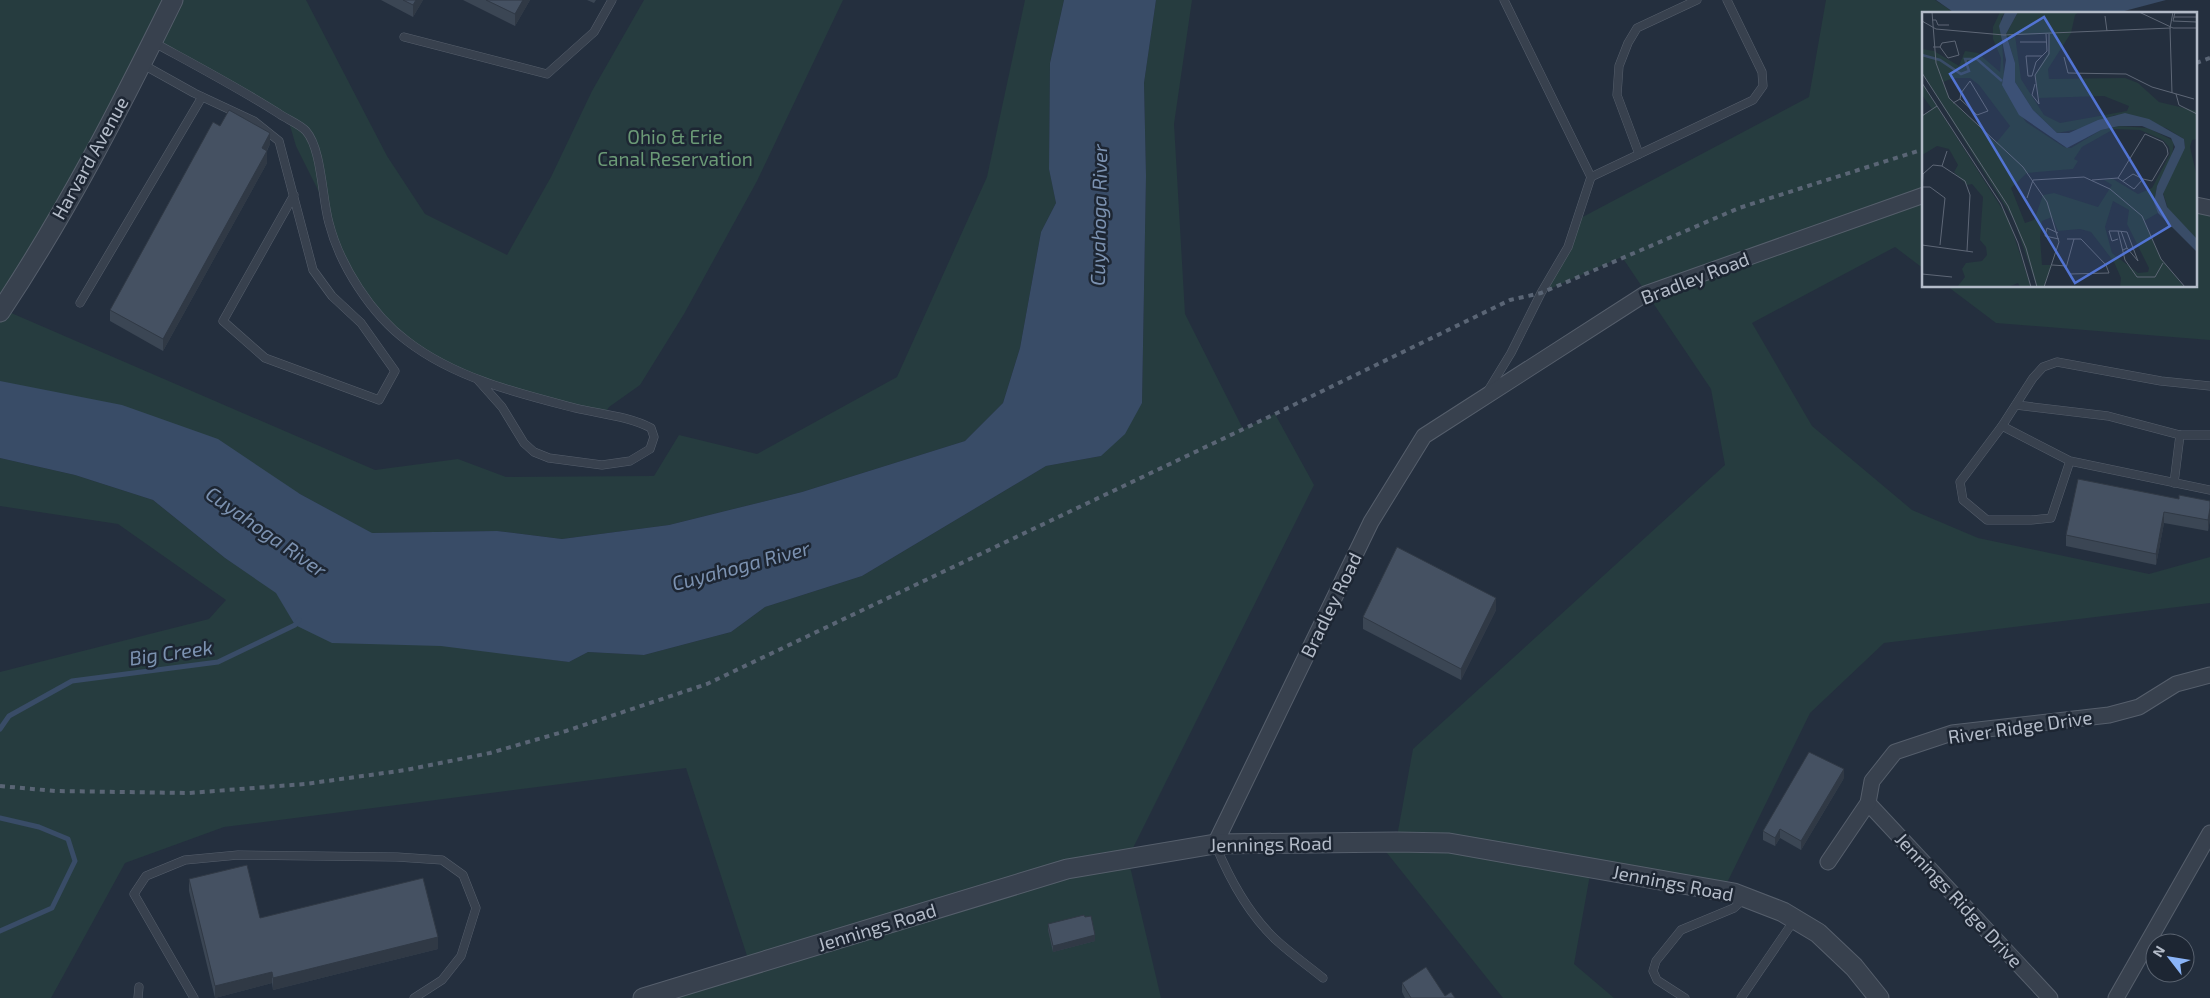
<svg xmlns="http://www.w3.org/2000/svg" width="2210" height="998" font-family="'Exo 2',sans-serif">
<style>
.green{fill:#263c3f}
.water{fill:#394c67}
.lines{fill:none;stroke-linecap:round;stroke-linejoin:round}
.stream{stroke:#394c67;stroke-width:5}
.service-casing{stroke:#565f6c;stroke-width:9}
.minor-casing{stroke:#565f6c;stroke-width:17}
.tertiary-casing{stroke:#565f6c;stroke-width:21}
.service{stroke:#38414e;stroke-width:8}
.minor{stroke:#38414e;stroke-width:15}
.tertiary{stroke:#38414e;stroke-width:19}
.rail{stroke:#5a6575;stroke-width:4;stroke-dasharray:5 5;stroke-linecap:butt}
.wall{fill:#3b4654}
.shaded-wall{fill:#303945}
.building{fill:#455162;stroke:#303945}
.labels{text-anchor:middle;stroke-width:5;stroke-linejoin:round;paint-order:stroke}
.park-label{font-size:19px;fill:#6b9a76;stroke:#1d2633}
.street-label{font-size:19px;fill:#b4bcc9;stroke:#1d2633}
.water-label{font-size:20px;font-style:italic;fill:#7c92b1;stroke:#1d2633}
.inset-river{fill:none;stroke:#394c67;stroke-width:2.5}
.inset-road{fill:none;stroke:#5e6776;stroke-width:1}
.view{fill:#5274d3;fill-opacity:0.15;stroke:#5274d3;stroke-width:2.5}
.inset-edge{fill:none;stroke:#b4bcc9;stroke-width:2.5}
</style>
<rect width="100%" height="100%" fill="#242f3e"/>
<g class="green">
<polygon points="0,0 306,0 387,156 425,214 507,255 551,177 592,91 644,0 843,0 757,181 684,314 640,385 609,407 605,414 478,380 440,362 384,320 345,263 325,204 296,146 288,119 153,42 2,309 375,470 458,459 506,477 654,476 679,435 757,454 897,377 987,177 1025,0 1064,0 1050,63 1049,168 1056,203 1041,232 1020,348 1003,403 965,441 802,492 669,525 562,539 497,531 371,533 300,494 0,383"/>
<polygon points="1156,0 1192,0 1174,124 1185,314 1243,429 1275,414 1314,485 1128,858 1161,998 643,998 750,965 686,768 224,827 125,863 51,998 0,998 0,672 209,619 226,600 118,524 0,506 0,458 75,475 153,500 225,558 277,593 295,625 569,662 588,652 644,655 731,632 765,607 862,576 1046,466 1101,456 1142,403 1146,176 1144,83"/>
<polygon points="1826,0 1935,0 1956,14 1924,14 1924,269 1895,247 1752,323 1812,426 1912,510 1978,538 2149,574 2210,557 2210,603 1884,643 1810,713 1723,891 1591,869 1574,964 1614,998 1503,998 1379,843 1396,842 1413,749 1725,465 1711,389 1622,257 1541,293 1577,220 1809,97"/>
<polygon points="2196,205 2210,208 2210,340 1996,323 1947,286 2196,286"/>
</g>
<g class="water">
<polygon points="1064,0 1156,0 1144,83 1146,176 1142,403 1125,434 1101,456 1046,466 862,576 765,607 731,632 644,655 588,652 569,662 441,646 332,643 295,625 276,593 225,558 153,500 75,475 0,458 0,381 122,405 218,439 300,494 372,533 497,531 562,539 669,525 802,492 965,441 1003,403 1020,348 1041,232 1056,203 1049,169 1050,63"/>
<polygon points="1936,0 2166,0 2113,14 1956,14"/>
</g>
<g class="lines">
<g class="stream">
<polyline points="0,729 9,716 72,681 218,662 295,625 299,620"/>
<polyline points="0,818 39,827 68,839 75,861 52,908 0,931"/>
</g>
<defs>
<g id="service">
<polyline points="404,37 547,74 594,32 612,0"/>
<path d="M153,42C195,65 237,87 278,113C286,119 300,124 306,131C322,149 322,199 329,223C340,266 372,315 407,341C455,378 517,393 575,408C600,414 628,416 651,428L654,437L650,449L630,461L602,465L549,458L534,452L524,443L502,407L478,380"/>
<polyline points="142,64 194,93 254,121 279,141 313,270 332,296 361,323 395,371 379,400 265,358 223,321 294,195"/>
<polyline points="1639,154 1617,95 1619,66 1628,43 1637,28 1697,0"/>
<polyline points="1591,177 1753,100 1763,86 1762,72 1727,0"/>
<polyline points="80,303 202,97"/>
<polyline points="1489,389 1511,353 1541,293 1568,247 1591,177 1504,0"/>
<polyline points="2016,405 2108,416 2180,435"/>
<polyline points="2002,426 2033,378 2043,367 2057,362 2161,381 2210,386"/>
<polyline points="2070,461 2051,518 2031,520 1987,520 1963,500 1960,482 2002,426 2070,461 2210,490"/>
<polyline points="2174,483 2180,435 2210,435"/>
<path d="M1216,846C1230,880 1248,913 1275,939C1290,953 1307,965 1323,978"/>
<polyline points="138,998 139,987"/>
<polyline points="194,998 134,894 146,876 185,860 238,855 397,857 442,860 463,875 476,908 461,956 442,980 414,998"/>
<polyline points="1685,998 1657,980 1653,971 1656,961 1681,930 1734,908 1745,898"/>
<polyline points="1741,998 1795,919"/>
</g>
<g id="minor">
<polyline points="2196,205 2210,208"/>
<polyline points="1868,803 2050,998"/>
<polyline points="1215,844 1371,522 1424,436 1645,294 1924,195"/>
<polyline points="1828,862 1868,803 1872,781 1895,752 1952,733 2109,715 2139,707 2176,684 2210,675"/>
<polyline points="2116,998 2210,833"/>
</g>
<g id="tertiary">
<path d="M0,312C66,213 121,106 173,0"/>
<polyline points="643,998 1067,869 1215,844 1396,842 1449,843 1734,893 1783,912 1818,933 1854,967 1879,998"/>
</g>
</defs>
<use href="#service" class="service-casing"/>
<use href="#minor" class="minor-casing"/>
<use href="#tertiary" class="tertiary-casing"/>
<use href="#service" class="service"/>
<use href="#minor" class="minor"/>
<use href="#tertiary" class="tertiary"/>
<g class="rail">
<polyline points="2196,63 2210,58"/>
<polyline points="0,786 55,791 189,793 305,784 406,770 490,753 566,731 707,684 1275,414 1510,300 1541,293 1739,208 1924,149"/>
</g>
</g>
<g class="wall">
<polygon points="381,0 423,0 413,17"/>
<polygon points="463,0 530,0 515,26"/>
<polygon points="587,0 596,0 594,3"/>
<polygon points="220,126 270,144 267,151 267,163 163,351 110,321 110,310"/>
<polygon points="2179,499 2210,501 2210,519 2208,531 2164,523 2156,565 2066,546 2066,535"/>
<polygon points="1496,610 1461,680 1363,629 1363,617"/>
<polygon points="1844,778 1801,850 1780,838 1775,846 1763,840 1763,831"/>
<polygon points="189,879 260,918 438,949 273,990 272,983 215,998 189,891"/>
<polygon points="1048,924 1095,941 1053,952 1048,930"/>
<polygon points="1402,983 1445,996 1455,998 1405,998 1402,992"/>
</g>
<g class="shaded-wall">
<polygon points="416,0 423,0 413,17 413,5"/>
<polygon points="523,0 530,0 515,26 515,14"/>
<polygon points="270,133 270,144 262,159 262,148"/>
<polygon points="267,151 267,163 163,351 163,339"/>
<polygon points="2210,508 2210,519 2208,531 2208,520"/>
<polygon points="2164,512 2164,523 2156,565 2156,554"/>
<polygon points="1496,598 1496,610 1461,680 1461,669"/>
<polygon points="1844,769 1844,778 1801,850 1801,841"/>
<polygon points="1780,829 1780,838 1775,846 1775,838"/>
<polygon points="1095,935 1095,941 1053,952 1053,946"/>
<polygon points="438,937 438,949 273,990 273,978"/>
<polygon points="272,972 272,983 215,998 215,986"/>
</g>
<g class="building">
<polygon points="403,0 416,0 413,5"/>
<polygon points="486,0 523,0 515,14"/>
<polygon points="229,110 270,133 262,148 267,151 163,339 110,310 213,122 220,126"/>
<polygon points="2078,479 2179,499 2179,495 2210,501 2210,508 2208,520 2164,512 2156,554 2066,535"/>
<polygon points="1397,547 1496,598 1461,669 1363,617"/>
<polygon points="1809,752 1844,769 1801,841 1780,829 1775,838 1763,831"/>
<polygon points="247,865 260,918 423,878 438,937 273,978 272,972 215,986 189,879"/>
<polygon points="1084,915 1085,917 1091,916 1095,935 1053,946 1048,924"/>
<polygon points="1426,967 1445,996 1451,992 1455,998 1411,998 1402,983"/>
</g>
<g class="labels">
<g class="park-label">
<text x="675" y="144">Ohio &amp; Erie<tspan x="675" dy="22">Canal Reservation</tspan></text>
</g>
<g class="street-label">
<text transform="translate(90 158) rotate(-61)" y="7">Harvard Avenue</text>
<text transform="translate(1695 278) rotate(-21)" y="7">Bradley Road</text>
<text transform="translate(1331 605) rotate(-64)" y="7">Bradley Road</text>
<text transform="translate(2020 727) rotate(-8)" y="7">River Ridge Drive</text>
<text transform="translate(1271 844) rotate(-1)" y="7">Jennings Road</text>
<text transform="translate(1673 883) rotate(11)" y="7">Jennings Road</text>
<text transform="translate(1959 900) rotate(47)" y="7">Jennings Ridge Drive</text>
<text transform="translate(877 927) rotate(-17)" y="7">Jennings Road</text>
</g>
<g class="water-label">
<text transform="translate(1099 215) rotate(-89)" y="7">Cuyahoga River</text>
<text transform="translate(266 532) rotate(35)" y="7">Cuyahoga River</text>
<text transform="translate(741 566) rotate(-15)" y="7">Cuyahoga River</text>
<text transform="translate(171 653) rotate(-8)" y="7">Big Creek</text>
</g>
</g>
<g transform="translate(1922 12)">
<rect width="275" height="275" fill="#242f3e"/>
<path d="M78,0H83L79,6L82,65L86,83L104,110L142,135L149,136L179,118L197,114L226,116L252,129L250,146L235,174L232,191L236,201L222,209L239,247L262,275H198L199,266L192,250L169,220L158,217L136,219L130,205L120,209L118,225L120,253H130L122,275H115L92,208L0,61V37L12,39L37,54L43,39L56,41L78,60L79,46L71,27V15ZM31,66H48L57,73L88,114L74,131L27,86L21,70ZM192,117L218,118L241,128L247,135L248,142L230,176L216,182L191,167L182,168L190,173L176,195L132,181L121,183L112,208L103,211L89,176L105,161L151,157L156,149L152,147L160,135ZM191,189L207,198L205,212L227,256L226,260L216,261L190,241L183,215ZM96,0H157L153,3L149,21L126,57L127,67L203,66L216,71L237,90L275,99V127L270,128L268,135L275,165V227L247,200L241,181L244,168L263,136L262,127L244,116L193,103L163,116L135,121L111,98L93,70V51L84,22ZM127,22V39L113,63L117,86L182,84L207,94L205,99L138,111L122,103L99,67L93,23ZM0,71L86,206L109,275H98L96,271L86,275H35L43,265L40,257L44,251L60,249L65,243L64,235L58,228L61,185L50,172L45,173L32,160L36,153L27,137L15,134L0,143V104L10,97L0,83Z" fill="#263c3f" fill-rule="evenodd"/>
<path d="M83,0H96L84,22L93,51V70L111,98L135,121H147L176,108L203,101L227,107L262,127L263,136L241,182L245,195L275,227V240L236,201L232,191L235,174L253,135L249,126L220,114H197L179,118L145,136L97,103L80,73L84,48L77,14Z" fill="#394c67"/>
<path class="inset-river" d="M0,43L18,48L39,62L47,59L43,47H55L80,69"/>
<path class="inset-road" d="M10,0L14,51L27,86L101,155L125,190L137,230L122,275M217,0L251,16H275M253,0L251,9L275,10M253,1H275M183,4L185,19M252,5H275M10,8H14L16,13H27M0,9L14,17L82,23L249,16M98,30H124M11,35H18L26,46L37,43L33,29L20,31L18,35M120,44H104L106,64H110L114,50L125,39L124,22M142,45L146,61L204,62L230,75L272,87M0,61L86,194L104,236L115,275M0,71L79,192L96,231L109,275M113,72L110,83L117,92L113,63L127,42V22M250,81L248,16L251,0M254,82L257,93L275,102M31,91L38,87L55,103L66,99L48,69L39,81L38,87M0,104L15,94M20,154L25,139M111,168L162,165L188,177L220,204L239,247L263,275M170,168L196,166L223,122L241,130L245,136L246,142L230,169L221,167L212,177L196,166M201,169L211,162L221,167M0,175H8L23,186L18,233M0,180L1,162L11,153L20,154L43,169L48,183L45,239M105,186L111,168M196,219L205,220L216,249L205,236L201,238M199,219L205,236M136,221L125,216L123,224L137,227M196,227L190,229L187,219H196L203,248L215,265H233L241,251M0,233L51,240M130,253L145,254M144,256L148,262L187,261L184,253L159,227H145M144,256L152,227M0,262L30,265"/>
<path class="view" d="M122,5L248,214L153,271L28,62Z"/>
<rect width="275" height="275" class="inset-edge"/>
</g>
<g transform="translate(2170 958) rotate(301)"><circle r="24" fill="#1d2633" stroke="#59626f"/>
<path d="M0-4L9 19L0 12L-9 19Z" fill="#8ab4f8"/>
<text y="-8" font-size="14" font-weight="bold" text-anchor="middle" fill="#b4bcc9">N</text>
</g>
</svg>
